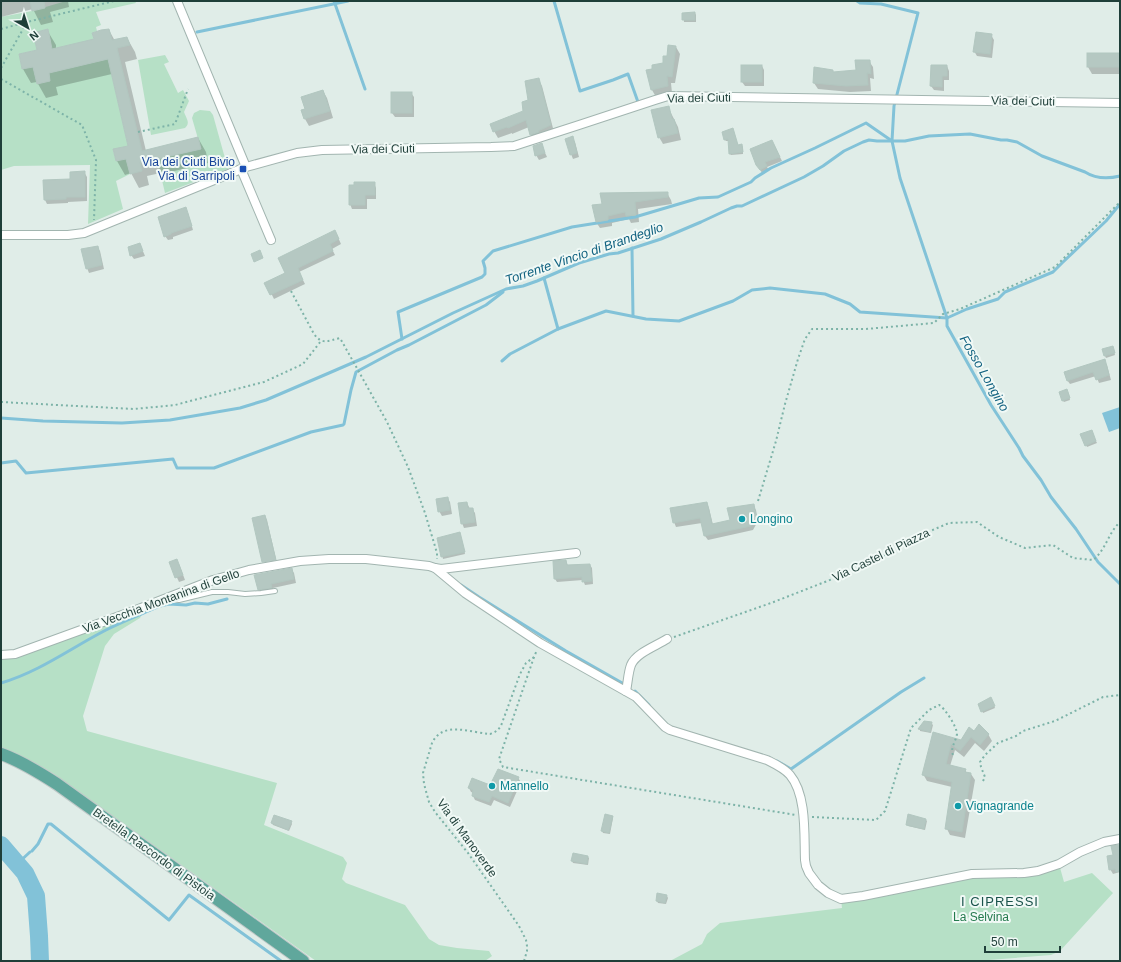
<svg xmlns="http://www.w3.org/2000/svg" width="1121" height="962" font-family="Helvetica,sans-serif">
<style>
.green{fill:#b6e0c6}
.water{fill:#82c2d8}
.shadow{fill:#0003}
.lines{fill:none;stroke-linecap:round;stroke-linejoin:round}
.stream{stroke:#82c2d8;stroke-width:3}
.river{stroke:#82c2d8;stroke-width:18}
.building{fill:#b5c8c2;stroke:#b2c7c0}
.service-casing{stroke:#a2b5b0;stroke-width:6}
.minor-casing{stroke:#a2b5b0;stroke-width:10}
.primary-casing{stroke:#c0c9c8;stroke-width:14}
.path{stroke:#7db3a8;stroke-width:2;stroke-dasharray:2 3;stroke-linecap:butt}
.service{stroke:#fff;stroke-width:4}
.minor{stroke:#fff;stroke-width:8}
.primary{stroke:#60a79c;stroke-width:12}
.transit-dot{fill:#1a4fb4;stroke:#f1f9f6;stroke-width:1.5}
.culture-dot{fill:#0f9aa8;stroke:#f1f9f6;stroke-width:1.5}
.labels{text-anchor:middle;stroke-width:4;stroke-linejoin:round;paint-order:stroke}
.street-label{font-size:12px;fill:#1f3f39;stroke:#f1f9f6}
.transit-label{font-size:12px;fill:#164399;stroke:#f1f9f6;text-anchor:end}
.culture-label{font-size:12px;fill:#0d838f;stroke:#f1f9f6;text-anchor:start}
.park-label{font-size:12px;fill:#257a4e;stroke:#f1f9f6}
.water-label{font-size:13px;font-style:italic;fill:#136381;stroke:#f1f9f6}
.neighbourhood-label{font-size:13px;letter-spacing:1px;fill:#19534b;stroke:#f1f9f6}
</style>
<rect width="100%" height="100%" fill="#e0ede8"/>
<g class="green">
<polygon points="66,1 135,1 136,3 96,12 101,25 96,27 97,31 92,33 96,48 79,43 61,47 49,53 51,43 48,29 33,33 37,50 19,54 22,69 33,67 37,84 50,81 49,73 108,59 128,146 113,150 116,161 126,159 130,174 116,181 123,209 88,224 90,165 14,166 1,170 1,17 32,11"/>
<path d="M165,55L169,62L164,64L178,93L183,90L189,101L184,112C186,118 191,123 185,128L151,135L138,60Z"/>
<polygon points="200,110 210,111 213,115 228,169 165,193 157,159 201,149 192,118 194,113"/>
<polygon points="139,607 142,614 140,618 114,634 105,646 83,716 87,731 277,783 264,825 343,857 347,863 342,879 346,883 405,905 429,939 439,945 457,948 489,951 492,956 485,961 316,961 54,774 31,761 1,747 1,655"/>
<polygon points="1059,864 1064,882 1092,873 1113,893 1060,951 1051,955 976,961 670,961 702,944 707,934 720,923 842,908 841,899 972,874 1027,872"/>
</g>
<polygon class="water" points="1120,407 1120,428 1109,432 1102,413"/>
<g class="shadow">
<polygon points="1,1 68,1 69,7 50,12 53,22 41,25 33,9 1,17"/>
<polygon points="695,13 696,15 696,22 684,22 683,14"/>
<polygon points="47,30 56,45 56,49 95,40 109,30 115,41 127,38 135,52 137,59 125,62 146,151 198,138 206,152 208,163 166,173 165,172 147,176 149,185 139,188 131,173 125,175 117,161 129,147 112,74 56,87 58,95 46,98 37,82 31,83 23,69 38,51"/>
<polygon points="991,35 994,40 992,58 977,56 974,51"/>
<polygon points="676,47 680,54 675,83 671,83 672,93 656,97 652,90 647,71 664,64"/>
<polygon points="1088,54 1120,55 1120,74 1092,74 1088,67"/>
<polygon points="869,61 873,67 874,79 870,78 871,91 850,92 818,89 814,83 833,71 834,73 858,71"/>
<polygon points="762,66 764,70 764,86 745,86 742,82"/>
<polygon points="947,66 949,71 949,80 944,80 944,91 934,90 931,86"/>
<polygon points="538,79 542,86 554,132 535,141 531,135 529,127 512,134 512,133 498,138 494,131 525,112"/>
<polygon points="323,91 327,98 333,118 309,126 305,119 302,111 306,110"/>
<polygon points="392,93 411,93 414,97 414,117 395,117 392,113"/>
<polygon points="668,107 678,127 681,140 663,144 659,137"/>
<polygon points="733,130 738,146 742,146 743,147 743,154 731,155 730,154 729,141 726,141 725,140"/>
<polygon points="572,138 575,142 579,157 573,159 571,154"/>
<polygon points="541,144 547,157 539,160 536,155"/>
<polygon points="774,145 782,161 767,167 769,170 763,174 760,170"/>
<polygon points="84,172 87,177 87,201 68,202 68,203 47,204 45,200 71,180"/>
<polygon points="374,183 376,188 376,199 367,199 367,209 352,209 350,204"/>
<polygon points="667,193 671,200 672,204 638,209 639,222 631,223 629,219 612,223 612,226 600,228 596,222 603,205"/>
<polygon points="188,213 193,230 173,237 173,239 168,240 165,236"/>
<polygon points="337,235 341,244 332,249 335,255 299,272 305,284 274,299 266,283 286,274"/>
<polygon points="140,244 145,256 134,259 131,255"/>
<polygon points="97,247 100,251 104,269 89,273 87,268"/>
<polygon points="1113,349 1115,355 1106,358 1105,356"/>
<polygon points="1104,361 1107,365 1111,380 1099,383 1096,376 1070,384 1067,380"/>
<polygon points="1068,392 1070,400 1064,402 1062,400"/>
<polygon points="1092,433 1097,443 1087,447 1086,445"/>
<polygon points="447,498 450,502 452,514 442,516 439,511"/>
<polygon points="467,503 470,509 472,509 475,513 477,526 464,528 462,523"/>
<polygon points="707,503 709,508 713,525 731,521 753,505 756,510 758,521 753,530 708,540 705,536 702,523 676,527 674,522"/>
<polygon points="265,516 267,520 276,559 263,561"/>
<polygon points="460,533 465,554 443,559 438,539"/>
<polygon points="566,561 568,566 590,565 592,568 593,584 585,585 583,580 557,582 555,579"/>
<polygon points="170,562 179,564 185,580 179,582"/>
<polygon points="291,569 294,573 296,583 273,588 273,592 261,594 259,589"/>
<polygon points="991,699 995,708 983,713 979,704"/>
<polygon points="931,723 933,725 931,733 920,731 920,729"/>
<polygon points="974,732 988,734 992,741 984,751 975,743 964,757 955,750 950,766 965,770 967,773 971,774 975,780 965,838 950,835 947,829 952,787 927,781 923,774 934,734 961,741"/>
<polygon points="518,778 521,782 510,807 494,800 491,806 475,800 473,796 474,793 471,792 469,788 491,787"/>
<polygon points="612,816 613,818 610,834 603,833 602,831"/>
<polygon points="926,820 927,821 925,830 908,826 907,824"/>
<polygon points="291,822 292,824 289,831 273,825 272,823"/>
<polygon points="1120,846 1120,872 1113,874 1110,869 1114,855"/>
<polygon points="588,857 589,858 588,865 573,863 572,861"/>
<polygon points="667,896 668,898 666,904 658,903 657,901"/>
</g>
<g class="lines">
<g class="stream">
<polyline points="334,1 365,89"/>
<polyline points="554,1 580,91 613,80 628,74 638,102"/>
<polyline points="857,1 860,3 881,4 918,13 894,106 892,141 900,178 947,318 947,326 991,405 1019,448 1023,456 1041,480 1051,497 1076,529 1098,562 1120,584"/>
<polyline points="197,32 348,1"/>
<polyline points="632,248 633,316"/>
<polyline points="544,278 558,329"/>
<polyline points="402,339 398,312 482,277 485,274 485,268 483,261 493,251 572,227 635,217 699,198 718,197 751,182 755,178 771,168 815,148 866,123 892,141"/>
<polyline points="502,361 510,354 558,329 606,311 646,319 679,321 733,301 752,290 770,288 825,294 850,304 860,312 947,318 967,309 998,299 1005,292 1053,272 1062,263 1106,221 1120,204"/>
<path d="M1,418L43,421L122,423L170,420L240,408L266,400L329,373L366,357L453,313L506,289L523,286L537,281L579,263L609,254L618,253L661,239L701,222L731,208L737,206H742L804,177L823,166L844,151L863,142L869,140L877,141H905L929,136L970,134L1001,140H1007L1017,142L1042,156L1085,172C1096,179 1108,179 1120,176"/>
<polyline points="1,463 16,461 26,473 173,459 177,468 214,468 311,432 343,425 344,424 351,390 356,372 397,350 409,345 486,305 503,292"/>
<polyline points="461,585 479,597 566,651 624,684"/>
<path d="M1,683C39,672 71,648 106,630C123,621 142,614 160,606L169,604L186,605L195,603L208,604L227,599"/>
<polyline points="635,691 649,705"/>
<polyline points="777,761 791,769 901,692 924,678"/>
<polyline points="32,851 38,844 48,824 51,824 169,920 189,895 281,961"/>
<polyline points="17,864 30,852"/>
</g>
<polyline class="river" points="1,845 25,873 36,896 39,936 40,961"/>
</g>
<g class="building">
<polygon points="30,1 44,1 45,8 32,11"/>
<polygon points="695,12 695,20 682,20 682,13"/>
<polygon points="48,29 52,49 94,39 92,33 101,30 109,29 112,40 127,37 130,45 117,48 142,151 198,137 201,149 157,159 157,158 140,162 142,171 130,174 126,159 116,161 113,149 128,146 108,59 49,73 50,81 37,84 33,67 22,69 19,54 37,50 33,33"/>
<polygon points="976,32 992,34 990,54 973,52"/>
<polygon points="668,45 676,46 672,77 667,76 668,86 651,90 646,70 652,69 652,65 663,63 663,56 667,56"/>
<rect x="1087" y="53" width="33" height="14"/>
<polygon points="855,60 870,60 871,74 867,73 868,85 846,86 813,83 814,67 833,70 833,72 856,70"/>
<rect x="741" y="65" width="21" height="17"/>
<polygon points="931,65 947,65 947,76 942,76 942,87 930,86"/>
<polygon points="539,78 551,125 538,131 539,132 530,135 526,120 508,128 507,127 493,132 490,124 523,111 522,102 528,100 525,81"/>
<polygon points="323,90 330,111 304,119 301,110 305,109 301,97"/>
<rect x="391" y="92" width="21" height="21"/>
<polygon points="669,106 672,119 674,119 678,133 658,138 651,110"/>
<polygon points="733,128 738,145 742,144 743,152 729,154 728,139 724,140 722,132"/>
<polygon points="573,136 577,153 570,155 565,139"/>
<polygon points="772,140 780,157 765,162 767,166 760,170 756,165 750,149"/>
<polygon points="542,143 545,153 535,156 533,146"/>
<polygon points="85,171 85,197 66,197 66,199 44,200 43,180 70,179 70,172"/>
<polygon points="354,182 375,182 375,195 365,195 365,205 349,205 349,185 354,185"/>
<polygon points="668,192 668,197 635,202 636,215 626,216 625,212 608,216 608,220 596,222 592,205 602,204 600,193"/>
<polygon points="186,207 192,226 171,233 171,234 164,237 158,217"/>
<polygon points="335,230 339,239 330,244 333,251 298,268 303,280 270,295 264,283 285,273 278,258"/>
<polygon points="140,243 143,251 130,256 128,247"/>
<polygon points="98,246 102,265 86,269 81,249"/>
<polygon points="260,250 263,258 254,262 251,254"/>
<polygon points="1113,346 1115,353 1104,356 1102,349"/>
<polygon points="1105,359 1109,375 1096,380 1093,372 1067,381 1064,372"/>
<polygon points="1067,389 1070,398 1062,401 1059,392"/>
<polygon points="1092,430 1096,441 1085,446 1080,434"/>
<polygon points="448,497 450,510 438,512 436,499"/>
<polygon points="467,502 468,508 473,508 475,522 461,524 458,503"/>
<polygon points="707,502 712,524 730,520 727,508 754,504 756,516 751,526 704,536 700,518 673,523 670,508"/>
<polygon points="265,515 276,560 262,562 252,518"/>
<polygon points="460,532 465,552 441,557 437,538"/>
<polygon points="177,559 183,575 175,578 169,562"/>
<polygon points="566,560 567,565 590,564 592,581 582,582 582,577 554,579 553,561"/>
<polygon points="292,568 294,579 271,584 272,588 258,590 254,575"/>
<polygon points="991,697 995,706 981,712 978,704"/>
<polygon points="924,721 932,722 930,732 918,729"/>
<polygon points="979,724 989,734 980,745 971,737 960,751 951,744 946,764 966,769 965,772 971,773 962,832 945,829 952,782 922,775 933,732 961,740 969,727 974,731"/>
<polygon points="498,769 519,777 508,803 492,796 489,802 472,796 473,790 468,788 472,778 490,785"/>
<polygon points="605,814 613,816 609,833 601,831"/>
<polygon points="908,814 926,819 924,829 906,825"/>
<polygon points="274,815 292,821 288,830 271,823"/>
<polygon points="1120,845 1120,871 1116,872 1115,869 1109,870 1107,856 1113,855 1111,846"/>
<polygon points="573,853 588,856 587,864 571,861"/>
<polygon points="657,893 667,895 665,903 656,901"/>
</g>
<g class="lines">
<defs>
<polyline id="service" points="170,598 179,600 212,592 228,592 245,594 261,593 275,591"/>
<g id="minor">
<polyline points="177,1 246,167"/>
<polyline points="241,169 271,240"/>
<polyline points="1,235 68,235 84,233 246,167 297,153 322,150 491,147 514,146 579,125 655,100 668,96 1120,103"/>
<polyline points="435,568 441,569 576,553"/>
<path d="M1,655L15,654L136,610L213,580L249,570L300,561L329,559H366L429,566L435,568L465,593L540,643L636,697L665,727L670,730L767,760C775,764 784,768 790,775C807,795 804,836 805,860L806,866L809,873L818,885L828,893L841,899L863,896L972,874L1024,873L1038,871L1059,864L1080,852L1104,842L1120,839"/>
<path d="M626,691C628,682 628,673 631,665C636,653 656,646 667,639"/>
</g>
<path id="primary" d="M1,754C21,761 40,773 57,784L303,961"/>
</defs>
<use href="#service" class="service-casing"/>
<use href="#minor" class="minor-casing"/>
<use href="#primary" class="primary-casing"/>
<g class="path">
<polyline points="1,29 27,22"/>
<polyline points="1,68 27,22 114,1"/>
<polyline points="1,79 82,125 96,160 94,220"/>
<polyline points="138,132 175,124 188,89"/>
<path d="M291,291L314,334C322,345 328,341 340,338L387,422L408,467L425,513L437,553V559"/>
<polyline points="1,402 134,409 175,405 264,382 303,364 321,341"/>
<polyline points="758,501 776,441 785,404 798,359 805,339 812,329 866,329 934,323 943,314 960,309 1055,267 1120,202"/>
<path d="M674,637L771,603L853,571L887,554L907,541L949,523L977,522L999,537L1025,548L1053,545L1073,558L1093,560C1106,550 1108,533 1120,522"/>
<polyline points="534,657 499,759 503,767 796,815"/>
<polyline points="983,781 985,777 981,767 980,762 985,755 998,743 1016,736 1023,731 1055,721 1103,697 1120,695"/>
<path d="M812,817L876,820L885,811L911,728L929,710L939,705C945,708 957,727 957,734C956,741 950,748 953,755"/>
<path d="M524,961L527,951V946L526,940L519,926L468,853L435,812L429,802L424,784L423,773L432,743C443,720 471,733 490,734C496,732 500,729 502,723L520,674L526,663L534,657L537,650"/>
</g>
<use href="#service" class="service"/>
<use href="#minor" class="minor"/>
<use href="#primary" class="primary"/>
</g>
<rect class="transit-dot" x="239" y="165" width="8" height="8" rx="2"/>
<g class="culture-dot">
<circle cx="742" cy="519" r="4"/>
<circle cx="492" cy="786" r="4"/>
<circle cx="958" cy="806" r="4"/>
</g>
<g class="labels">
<g class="street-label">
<text transform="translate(699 98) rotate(-1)" y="4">Via dei Ciuti</text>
<text transform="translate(1023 101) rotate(1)" y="4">Via dei Ciuti</text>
<text transform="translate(383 149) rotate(-1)" y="4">Via dei Ciuti</text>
<text transform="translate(881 555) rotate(-26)" y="4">Via Castel di Piazza</text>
<text transform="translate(161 601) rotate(-20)" y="4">Via Vecchia Montanina di Gello</text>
<text transform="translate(467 838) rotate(54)" y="4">Via di Manoverde</text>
<text transform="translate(154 854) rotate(36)" y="4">Bretella Raccordo di Pistoia</text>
</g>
<g class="transit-label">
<text x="235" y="166">Via dei Ciuti Bivio<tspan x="235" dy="14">Via di Sarripoli</tspan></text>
</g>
<g class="culture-label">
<text x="750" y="523">Longino</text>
<text x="500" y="790">Mannello</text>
<text x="966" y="810">Vignagrande</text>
</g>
<g class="park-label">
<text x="981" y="921">La Selvina</text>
</g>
<g class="water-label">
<text transform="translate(584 253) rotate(-19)" y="5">Torrente Vincio di Brandeglio</text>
<text transform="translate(985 373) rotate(60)" y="5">Fosso Longino</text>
</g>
<g class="neighbourhood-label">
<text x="1000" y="906">I CIPRESSI</text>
</g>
</g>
<rect width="1121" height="962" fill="none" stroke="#1f3f39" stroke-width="4"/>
<g transform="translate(28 28) rotate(141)" stroke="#f1f9f6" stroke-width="3" paint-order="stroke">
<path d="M0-3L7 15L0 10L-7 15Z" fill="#1f3f39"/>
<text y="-6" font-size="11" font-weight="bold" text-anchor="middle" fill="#1f3f39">N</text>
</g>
<path d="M985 946v6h75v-6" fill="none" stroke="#1f3f39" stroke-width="2"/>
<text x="991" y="946" font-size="12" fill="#1f3f39" stroke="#f1f9f6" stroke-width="3" paint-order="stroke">50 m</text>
</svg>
